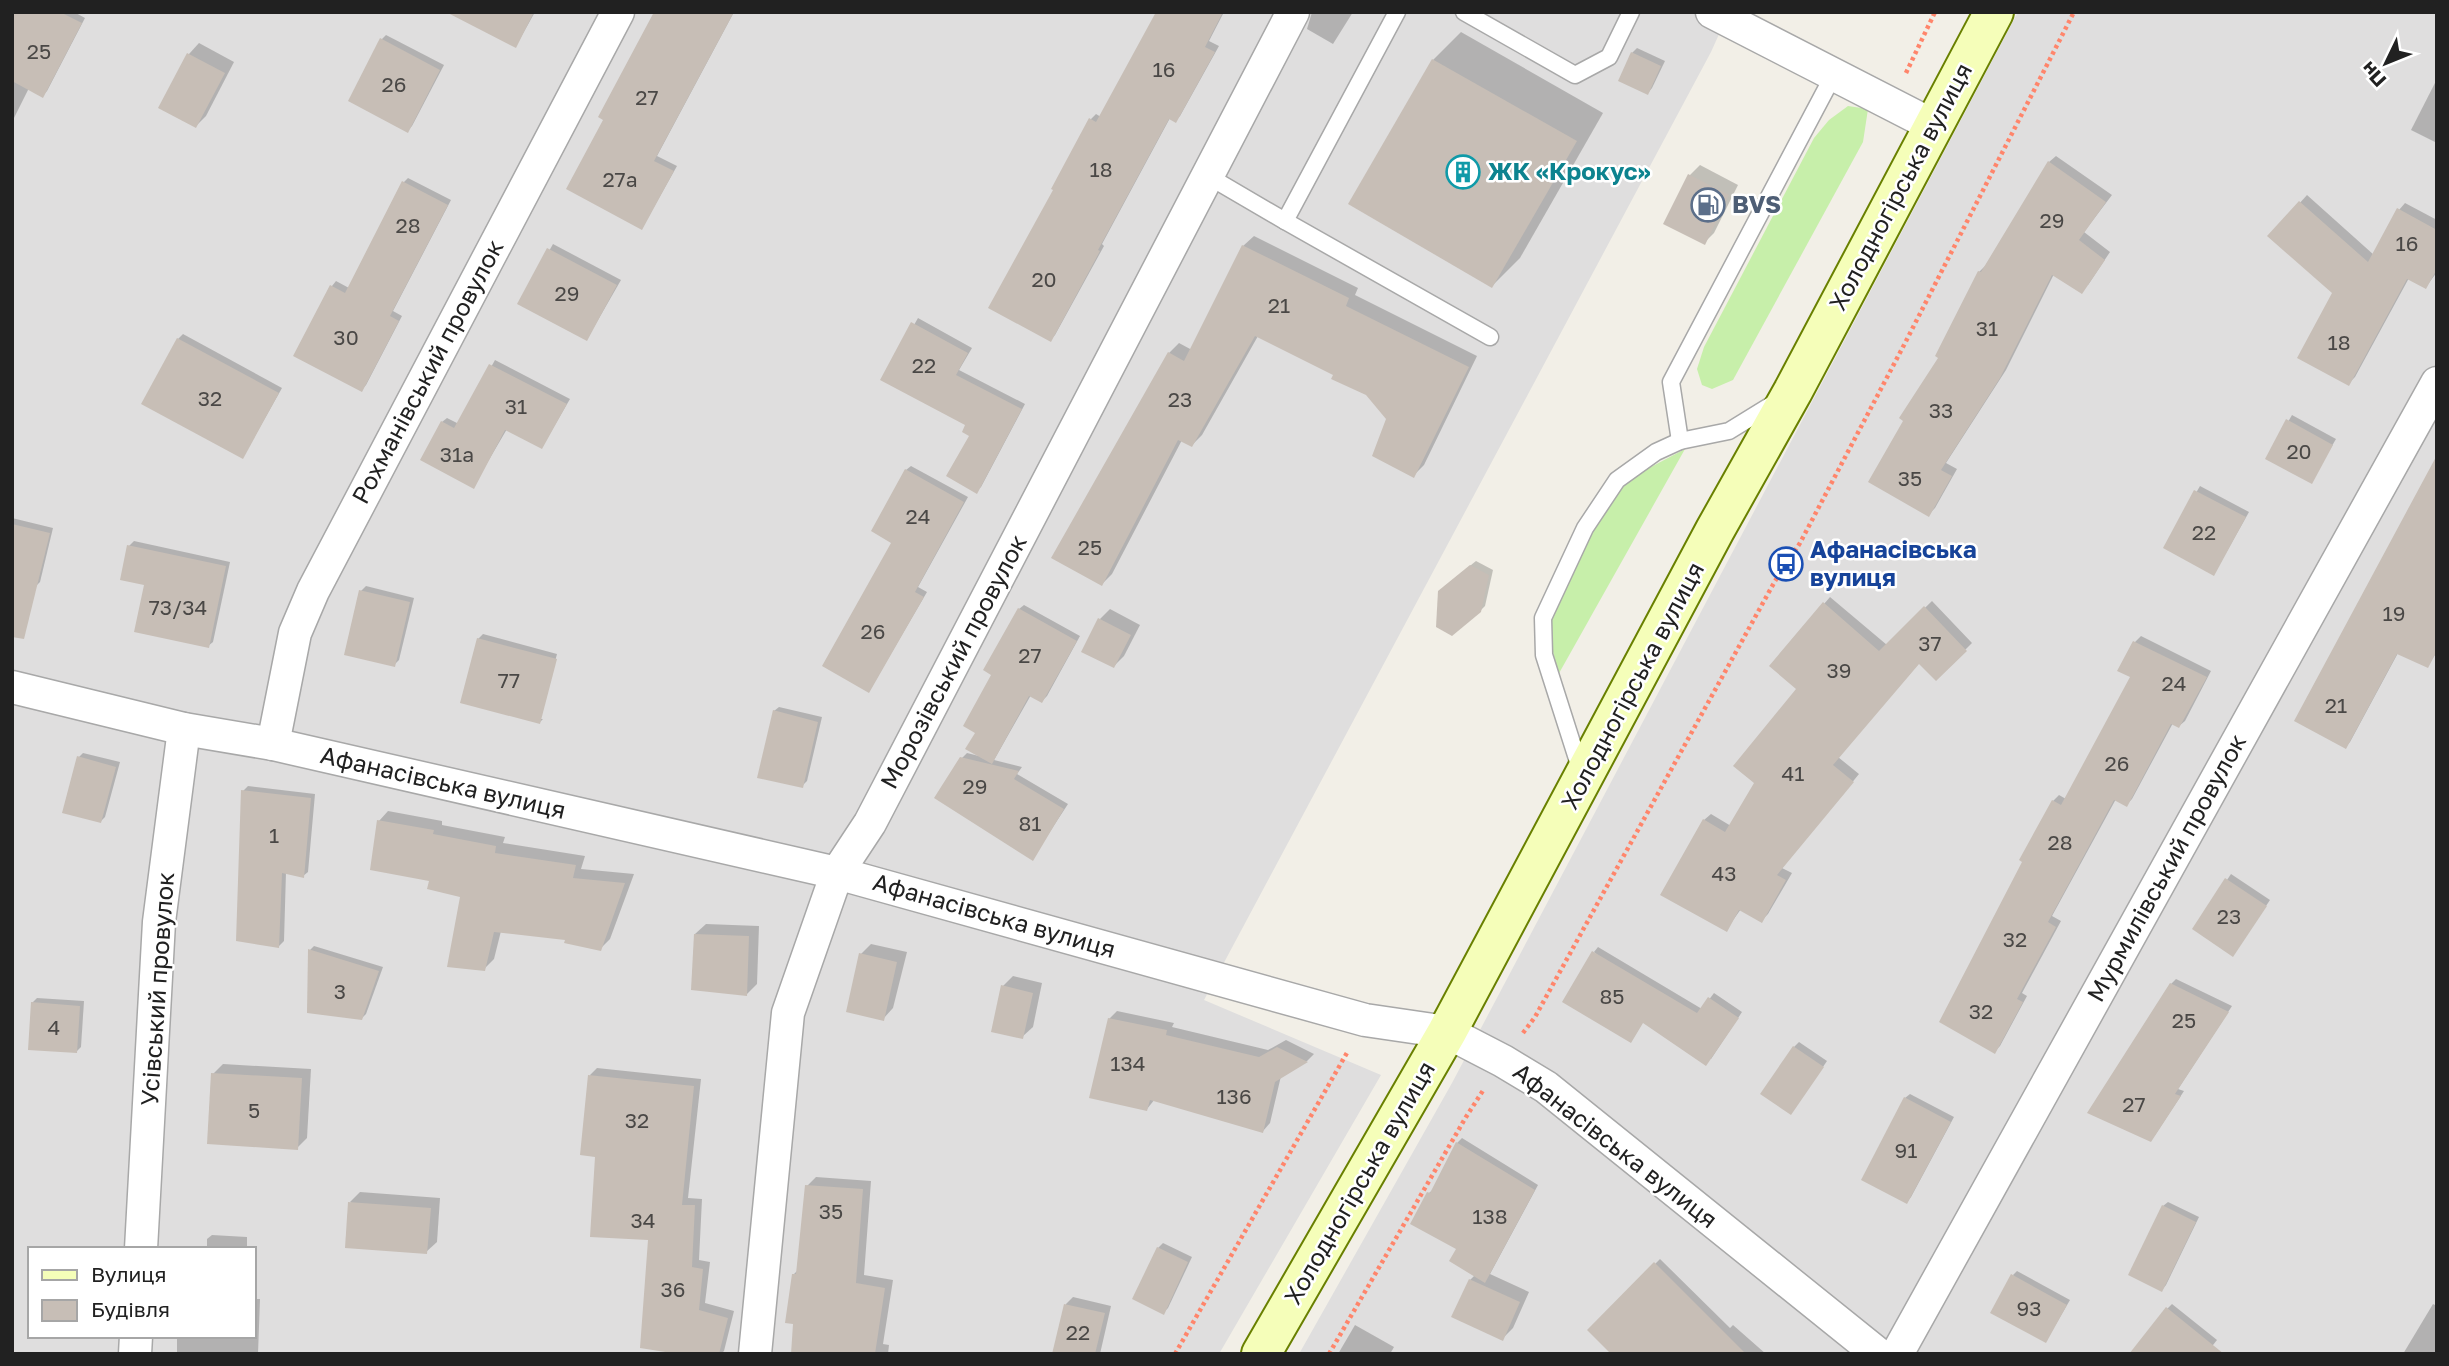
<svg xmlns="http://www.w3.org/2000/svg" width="2449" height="1366" font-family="'Golos Text',sans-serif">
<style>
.residential{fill:#dfdede;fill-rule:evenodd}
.grass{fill:#c7efaa}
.shadow{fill:#0003}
.building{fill:#c7beb6}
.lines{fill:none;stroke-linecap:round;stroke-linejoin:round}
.lane-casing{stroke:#a8a8a8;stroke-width:19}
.street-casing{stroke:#a8a8a8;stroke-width:35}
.secondary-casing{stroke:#698000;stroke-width:42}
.path{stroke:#ff856b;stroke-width:4.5;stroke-dasharray:3.5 3.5;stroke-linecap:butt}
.lane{stroke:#fff;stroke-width:16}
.street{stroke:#fff;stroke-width:32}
.secondary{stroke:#f5feb9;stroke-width:38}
.labels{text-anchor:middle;stroke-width:5;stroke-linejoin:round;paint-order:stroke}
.number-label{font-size:21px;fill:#4a4846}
.culture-label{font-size:24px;font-weight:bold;fill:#0d838f;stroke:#fff;text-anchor:start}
.street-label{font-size:24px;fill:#212121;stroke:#fff}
.service-label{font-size:24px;font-weight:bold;fill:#4e5e75;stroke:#fff;text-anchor:start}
.transit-label{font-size:24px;font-weight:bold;fill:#164399;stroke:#fff;text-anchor:start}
</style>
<rect width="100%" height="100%" fill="#f2efe7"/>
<g class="residential">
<path d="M12,12H1729L1711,52L1204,1000L1381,1075L1219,1354H12ZM30,1249H254V1336H30Z"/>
<polygon points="2018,12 2437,12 2437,1354 1299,1354 1452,1083"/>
</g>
<g class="grass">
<polygon points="1848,106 1868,109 1863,142 1733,380 1712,389 1702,385 1697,369 1704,347 1814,138 1829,120"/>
<polygon points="1685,449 1558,675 1545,615 1615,486"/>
</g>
<g class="shadow">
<polygon points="12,12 74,12 85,18 47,91 43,95 29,88 12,122"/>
<polygon points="468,12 535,12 516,46"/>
<polygon points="656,12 734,12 657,156 677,166 642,228 605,119"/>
<polygon points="1158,12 1224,12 1209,41 1219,46 1180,116 1175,121 1170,118 1102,244 1104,246 1055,335 1050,340 1056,189 1091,119 1096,114 1101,117"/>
<polygon points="1312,12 1353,12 1333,44 1307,29"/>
<polygon points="1461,32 1603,113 1520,258 1492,286 1433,60"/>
<polygon points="386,35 444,65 412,126 407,131 382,39"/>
<polygon points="199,43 234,62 206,116 196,126 160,107 189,54"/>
<polygon points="1637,48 1665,61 1652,88 1648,93 1632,53"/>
<polygon points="2437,79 2437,143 2411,130"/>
<polygon points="2056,156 2112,195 2084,232 2110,252 2088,285 2054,274 2006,370 1946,463 1957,469 1935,508 1928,515 1940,357 1979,272 1986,265 2049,162"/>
<polygon points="1700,165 1738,185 1714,233 1704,243 1689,176"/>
<polygon points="408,178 451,200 393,311 402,316 366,385 361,390 332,286 336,281 349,288 404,182"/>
<polygon points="2307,195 2374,255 2399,210 2405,203 2437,220 2437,272 2426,287 2409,278 2355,377 2348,384 2334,293 2270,236"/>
<polygon points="1254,236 1358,288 1355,295 1477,356 1424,465 1414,475 1388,419 1367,394 1335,374 1258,336 1202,435 1192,445 1182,440 1112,574 1102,584 1169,353 1179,343 1192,350 1243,246"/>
<polygon points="553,244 621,280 587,339 520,303"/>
<polygon points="918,318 972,348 959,370 1025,404 981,487 976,491 971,435 968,424 883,379"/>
<polygon points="183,334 282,388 243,457 178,339"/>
<polygon points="495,360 570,399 542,447 507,429 473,487 442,422 447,418 459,424"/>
<polygon points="2292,415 2336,439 2311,482 2267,458"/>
<polygon points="911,466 968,497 918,587 927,592 869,691 906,470"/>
<polygon points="2437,467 2437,652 2427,666 2398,653 2350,742 2345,747"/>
<polygon points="2200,486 2249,512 2214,574 2165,547"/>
<polygon points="12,518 53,528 40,582 36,586 12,581"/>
<polygon points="134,541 230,562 213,642 208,646 146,584 129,546"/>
<polygon points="1476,561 1493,570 1485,606 1480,611 1445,586"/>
<polygon points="366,586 414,598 399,660 394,665 361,591"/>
<polygon points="1830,597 1887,645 1932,601 1972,643 1936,679 1920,662 1838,757 1859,774 1782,868 1792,873 1768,914 1762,920 1741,909 1726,930 1704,820 1711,814 1731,826 1756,783 1798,689 1824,604"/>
<polygon points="1024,605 1080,636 1047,696 1042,701 1031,695 994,760 1022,767 1017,774 1068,804 1032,859 962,758 967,753 979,756 978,732 993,674 1019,609"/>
<polygon points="1110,609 1140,625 1124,656 1114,666 1100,619"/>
<polygon points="483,634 557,654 540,719 543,719 540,722 478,639"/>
<polygon points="2141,636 2211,671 2185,721 2179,726 2173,723 2132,799 2126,805 2116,799 2052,916 2061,921 2022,993 2027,996 2000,1046 1995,1051 2025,861 2053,801 2059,795 2066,799 2132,676 2135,642"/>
<polygon points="779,707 822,717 807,781 802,786 774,711"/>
<polygon points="83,753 120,762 105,817 101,821 79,757"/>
<polygon points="248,786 315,794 308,872 303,876 286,872 284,941 279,946 243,791"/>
<polygon points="388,811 442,821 442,825 505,837 503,843 585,856 581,869 634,874 610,939 600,949 567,939 501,931 494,959 484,969 462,896 431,880 379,821"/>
<polygon points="2231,874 2270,900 2233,955 2194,929"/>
<polygon points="706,924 759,926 757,984 747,994 695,934"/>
<polygon points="871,944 907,952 893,1008 883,1019 861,954"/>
<polygon points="314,946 383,967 366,1014 361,1019 310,950"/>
<polygon points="1598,947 1702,1009 1714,993 1742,1012 1711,1059 1594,952"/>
<polygon points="1013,976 1042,983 1033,1027 1022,1037 1003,986"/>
<polygon points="2176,979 2232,1006 2178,1089 2184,1091 2155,1135 2171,984"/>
<polygon points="37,998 84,1001 81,1047 77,1051 32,1003"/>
<polygon points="1117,1011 1174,1023 1172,1027 1268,1050 1286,1040 1314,1054 1307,1061 1281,1076 1270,1123 1263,1131 1155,1099 1147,1109 1109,1019"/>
<polygon points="1799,1042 1827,1061 1795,1108 1794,1047"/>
<polygon points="223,1064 311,1069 307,1138 297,1148 213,1074"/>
<polygon points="597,1068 701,1079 688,1198 702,1199 699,1260 710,1262 705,1303 734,1311 724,1351 721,1354 689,1354 590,1075"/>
<polygon points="1910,1094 1954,1117 1911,1197 1907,1202 1905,1098"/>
<polygon points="1462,1138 1538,1185 1490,1274 1529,1292 1513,1328 1503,1338 1470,1280 1475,1275 1429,1193 1434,1189 1457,1143"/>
<polygon points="816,1177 871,1181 864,1275 893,1280 883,1344 889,1345 888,1354 793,1354 794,1274 798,1270 807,1186"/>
<polygon points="360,1192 440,1198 437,1242 426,1252 350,1202"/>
<polygon points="2168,1202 2199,1217 2166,1285 2162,1290 2163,1206"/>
<polygon points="212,1235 247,1237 247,1249 207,1249 207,1239"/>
<polygon points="1163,1243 1192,1257 1168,1308 1164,1312 1158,1248"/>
<polygon points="1660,1259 1730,1328 1733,1325 1766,1354 1613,1354 1590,1330"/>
<polygon points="2017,1271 2070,1300 2046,1341 2013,1275"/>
<polygon points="1073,1297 1111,1306 1100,1354 1054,1354 1066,1304"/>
<polygon points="254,1299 260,1299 258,1354 177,1354 177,1336 254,1336"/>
<polygon points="2172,1304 2217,1340 2209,1350 2167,1309"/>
<polygon points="2433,1304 2437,1306 2437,1354 2403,1354"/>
<polygon points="1355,1325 1394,1347 1390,1354 1338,1354"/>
</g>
<g class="building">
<polygon points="12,12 60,12 82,23 43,98 12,81"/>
<polygon points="446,12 534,12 516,48"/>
<polygon points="654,12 734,12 654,161 674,171 642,230 566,189 603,120 598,117"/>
<polygon points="1156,12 1223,12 1205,47 1215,52 1176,123 1169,119 1098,250 1100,251 1051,342 988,308 1053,190 1051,189 1089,118 1096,122"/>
<polygon points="380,38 440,70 408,133 348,101"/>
<polygon points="1631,52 1661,66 1648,95 1618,81"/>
<polygon points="187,53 225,73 196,128 158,108"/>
<polygon points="1432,59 1577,141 1492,288 1348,204"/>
<polygon points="2048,161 2106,202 2079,240 2105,260 2082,294 2052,275 2000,378 1941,470 1952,476 1929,517 1868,482 1903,421 1899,418 1938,358 1935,356 1978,271 1981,272"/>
<polygon points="1688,174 1729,195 1705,245 1663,224"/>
<polygon points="402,181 448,205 390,316 399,321 362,392 293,356 330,285 345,293"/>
<polygon points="2299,201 2368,262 2397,208 2437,230 2437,269 2426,289 2407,279 2349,386 2297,358 2332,293 2267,236"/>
<polygon points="1242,245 1349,298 1346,306 1469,367 1414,478 1372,456 1386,419 1366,395 1331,379 1333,375 1255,336 1192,447 1178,440 1102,586 1051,558 1168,352 1184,361"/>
<polygon points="547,248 617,285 587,341 517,304"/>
<polygon points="911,322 968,353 956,375 1022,409 977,494 946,476 969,436 962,432 965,425 880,380"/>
<polygon points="177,338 279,393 243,459 141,404"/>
<polygon points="489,364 567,404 542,449 505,430 474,489 420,460 441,421 454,428"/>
<polygon points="2286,419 2333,445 2312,484 2265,459"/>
<polygon points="2437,455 2437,651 2428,668 2397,654 2346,749 2294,721"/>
<polygon points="905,469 964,502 915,592 924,597 869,693 822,666 891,543 871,531"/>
<polygon points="2194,490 2246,517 2214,576 2163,548"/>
<polygon points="12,524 50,533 24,639 12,637"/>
<polygon points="127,545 226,566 209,648 134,632 144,585 120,580"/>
<polygon points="1470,565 1489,575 1481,612 1452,636 1436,627 1438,591"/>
<polygon points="359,590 410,602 395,667 344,655"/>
<polygon points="1823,602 1879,651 1924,606 1967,651 1936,681 1919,664 1833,765 1854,782 1777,875 1786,880 1762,923 1739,910 1727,932 1660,895 1703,819 1725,832 1754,783 1733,766 1796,689 1769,666"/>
<polygon points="1018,608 1077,641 1042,703 1029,696 992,764 965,749 975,733 963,726 991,675 983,670"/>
<polygon points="1098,618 1131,635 1114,668 1081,652"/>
<polygon points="477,638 557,659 540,724 460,703"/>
<polygon points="2133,641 2207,677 2179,728 2171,724 2127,807 2114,800 2048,922 2056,927 2017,999 2023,1002 1995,1054 1939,1022 2022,862 2019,860 2052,800 2061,805 2130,677 2117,671"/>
<polygon points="773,710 818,722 803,788 757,778"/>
<polygon points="77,756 116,767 101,823 62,813"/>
<polygon points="960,757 1019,771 1014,779 1064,809 1033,861 934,798"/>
<polygon points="241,790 311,798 304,878 282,873 279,948 236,941"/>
<polygon points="377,820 434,830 433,834 496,846 495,853 576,865 573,878 625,883 601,951 564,943 565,940 494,932 485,971 447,967 460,897 427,889 429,881 370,870"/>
<polygon points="2225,878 2267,906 2233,957 2192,929"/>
<polygon points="694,934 749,936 747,996 691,990"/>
<polygon points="308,949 379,971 362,1020 307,1013"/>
<polygon points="1592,951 1697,1013 1708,997 1739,1018 1706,1066 1643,1023 1631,1043 1562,1002"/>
<polygon points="859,953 897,962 884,1021 846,1012"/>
<polygon points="2170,983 2229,1012 2175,1094 2181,1096 2151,1142 2087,1113"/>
<polygon points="1001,985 1033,993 1023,1039 991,1032"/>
<polygon points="31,1002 80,1006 77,1053 28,1050"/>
<polygon points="1108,1018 1167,1030 1166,1035 1259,1057 1277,1047 1308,1062 1275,1082 1263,1133 1150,1100 1147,1111 1089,1098"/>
<polygon points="1793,1046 1824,1067 1791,1115 1760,1094"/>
<polygon points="211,1073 302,1078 298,1150 207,1144"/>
<polygon points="588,1075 694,1086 682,1205 695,1205 692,1267 703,1269 699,1310 728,1318 719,1354 678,1354 640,1348 648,1240 590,1237 595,1157 580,1155"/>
<polygon points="1904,1097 1951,1122 1907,1204 1861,1180"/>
<polygon points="1456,1142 1535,1190 1485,1283 1449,1261 1456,1249 1410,1224 1427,1192 1430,1193"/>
<polygon points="805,1185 863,1189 856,1283 885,1288 875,1354 791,1354 793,1324 785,1323 792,1274 796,1274"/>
<polygon points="348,1202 431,1208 427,1254 345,1248"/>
<polygon points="2162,1205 2196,1222 2162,1292 2128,1275"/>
<polygon points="1157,1247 1188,1262 1164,1315 1132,1299"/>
<polygon points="1654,1262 1746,1354 1611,1354 1587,1330"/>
<polygon points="2011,1274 2067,1305 2046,1343 1990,1313"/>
<polygon points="1469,1279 1520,1302 1503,1341 1451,1317"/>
<polygon points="1064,1304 1105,1313 1095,1354 1052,1354"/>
<polygon points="2166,1307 2224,1354 2129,1354"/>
</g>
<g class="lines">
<defs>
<g id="lane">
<polyline points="1397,12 1285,221 1490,337"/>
<polyline points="1464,12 1575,75 1609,57 1631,12"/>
<polyline points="1208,176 1285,221"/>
<polyline points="1680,441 1671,382 1833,76"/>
<polyline points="1581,771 1544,655 1543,618 1585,528 1617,480 1656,452 1680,441 1729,431 1776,402"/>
</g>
<g id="street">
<polyline points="1712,12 1934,126"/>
<polyline points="12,687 184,729 273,744 837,873 1365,1020 1447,1032 1503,1061 1546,1087 1878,1354"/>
<polyline points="273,744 295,633 313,591 618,12"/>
<polyline points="141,1249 159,922 184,729"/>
<polyline points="135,1354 136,1336"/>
<polyline points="755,1354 788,1013 837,873 870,823 1293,12"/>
<polyline points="1897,1354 2437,383"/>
</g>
<polyline id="secondary" points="1261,1354 1447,1032 1715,530 1793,391 1994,12"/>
</defs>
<use href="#lane" class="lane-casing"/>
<use href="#street" class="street-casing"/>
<use href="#secondary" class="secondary-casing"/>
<g class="path">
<polyline points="1906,73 1935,12"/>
<polyline points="1523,1033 1535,1017 1775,581 1800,543 1904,345 2074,12"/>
<polyline points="1175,1354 1348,1051"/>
<polyline points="1329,1354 1466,1117 1484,1089"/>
</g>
<use href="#lane" class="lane"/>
<use href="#street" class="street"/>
<use href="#secondary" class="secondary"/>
</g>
<defs>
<symbol id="building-ring" viewBox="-11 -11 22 22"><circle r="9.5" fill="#fff" stroke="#0f9aa8" stroke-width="1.5"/><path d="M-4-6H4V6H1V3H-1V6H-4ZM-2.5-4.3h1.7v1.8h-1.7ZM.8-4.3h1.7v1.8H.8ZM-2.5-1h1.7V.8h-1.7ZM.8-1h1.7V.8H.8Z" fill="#0f9aa8"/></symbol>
<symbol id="fuel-ring" viewBox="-11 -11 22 22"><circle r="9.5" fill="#fff" stroke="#5c6f8a" stroke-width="1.5"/><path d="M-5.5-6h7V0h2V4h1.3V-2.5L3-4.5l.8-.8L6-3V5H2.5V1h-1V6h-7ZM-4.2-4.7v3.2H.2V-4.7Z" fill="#5c6f8a"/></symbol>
<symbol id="bus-ring" viewBox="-11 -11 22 22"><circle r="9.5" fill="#fff" stroke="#1a4fb4" stroke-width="1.5"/><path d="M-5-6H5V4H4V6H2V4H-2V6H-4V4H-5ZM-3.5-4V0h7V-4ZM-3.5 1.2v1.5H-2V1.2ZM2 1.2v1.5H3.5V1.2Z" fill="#1a4fb4"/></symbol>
</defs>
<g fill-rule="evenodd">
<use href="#building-ring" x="1444" y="153" width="38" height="38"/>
<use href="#fuel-ring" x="1689" y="186" width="38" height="38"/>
<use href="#bus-ring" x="1767" y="545" width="38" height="38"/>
</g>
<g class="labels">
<g class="number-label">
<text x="39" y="59">25</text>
<text x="1164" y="77">16</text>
<text x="394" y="92">26</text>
<text x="647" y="105">27</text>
<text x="1101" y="177">18</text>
<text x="620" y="187">27а</text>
<text x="2052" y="228">29</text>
<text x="408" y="233">28</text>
<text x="2407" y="251">16</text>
<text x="1044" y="287">20</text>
<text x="567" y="301">29</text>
<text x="1279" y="313">21</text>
<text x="1987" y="336">31</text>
<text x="346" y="345">30</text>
<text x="2339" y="350">18</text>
<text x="924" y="373">22</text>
<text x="210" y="406">32</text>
<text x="1180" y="407">23</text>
<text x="516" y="414">31</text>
<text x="1941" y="418">33</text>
<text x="2299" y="459">20</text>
<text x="457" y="462">31а</text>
<text x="1910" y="486">35</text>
<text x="918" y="524">24</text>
<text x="2204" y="540">22</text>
<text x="1090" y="555">25</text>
<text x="178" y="615">73/34</text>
<text x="2394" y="621">19</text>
<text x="873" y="639">26</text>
<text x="1930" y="651">37</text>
<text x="1030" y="663">27</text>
<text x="1839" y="678">39</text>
<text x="509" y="688">77</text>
<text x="2174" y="691">24</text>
<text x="2336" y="713">21</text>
<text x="2117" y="771">26</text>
<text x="1793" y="781">41</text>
<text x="975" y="794">29</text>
<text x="1030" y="831">81</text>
<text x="274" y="843">1</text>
<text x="2060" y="850">28</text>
<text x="1724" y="881">43</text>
<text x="2229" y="924">23</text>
<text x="2015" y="947">32</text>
<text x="340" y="999">3</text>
<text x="1612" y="1004">85</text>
<text x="1981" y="1019">32</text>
<text x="2184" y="1028">25</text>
<text x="54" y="1035">4</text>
<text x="1128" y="1071">134</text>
<text x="1234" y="1104">136</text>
<text x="2134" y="1112">27</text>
<text x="254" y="1118">5</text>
<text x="637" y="1128">32</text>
<text x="1906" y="1158">91</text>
<text x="831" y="1219">35</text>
<text x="1490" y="1224">138</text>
<text x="643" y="1228">34</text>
<text x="673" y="1297">36</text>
<text x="2029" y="1316">93</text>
<text x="1078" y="1340">22</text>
</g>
<g class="culture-label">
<text x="1488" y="180">ЖК «Крокус»</text>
</g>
<g class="street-label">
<text transform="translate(1901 187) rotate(-62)" y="8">Холодногірська вулиця</text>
<text transform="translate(428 372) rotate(-62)" y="8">Рохманівський провулок</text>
<text transform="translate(954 662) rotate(-62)" y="8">Морозівський провулок</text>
<text transform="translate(1633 686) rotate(-62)" y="8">Холодногірська вулиця</text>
<text transform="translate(443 783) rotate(13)" y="8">Афанасівська вулиця</text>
<text transform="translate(2167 868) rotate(-61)" y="8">Мурмилівський провулок</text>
<text transform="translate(994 916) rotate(16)" y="8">Афанасівська вулиця</text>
<text transform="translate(158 989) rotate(-86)" y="8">Усівський провулок</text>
<text transform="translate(1615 1146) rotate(38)" y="8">Афанасівська вулиця</text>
<text transform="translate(1360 1183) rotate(-60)" y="8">Холодногірська вулиця</text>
</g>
<g class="service-label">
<text x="1732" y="213">BVS</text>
</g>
<g class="transit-label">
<text x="1810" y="558">Афанасівська<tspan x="1810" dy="28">вулиця</tspan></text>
</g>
</g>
<rect width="2449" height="1366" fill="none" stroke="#212121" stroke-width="28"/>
<rect x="28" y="1247" width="228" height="91" fill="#ffffff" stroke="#a6a6a6" stroke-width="2"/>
<rect x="42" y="1270" width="35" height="10" fill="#f5feb9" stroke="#a6a6a6" stroke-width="2"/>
<text x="91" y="1282" font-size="21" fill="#212121">Вулиця</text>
<rect x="42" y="1300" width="35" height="21" fill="#c7beb6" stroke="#a6a6a6" stroke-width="2"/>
<text x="91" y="1317" font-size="21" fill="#212121">Будівля</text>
<g transform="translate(2386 63) rotate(227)" stroke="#ffffff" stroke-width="5" paint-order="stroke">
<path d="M0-5L12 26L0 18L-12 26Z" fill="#212121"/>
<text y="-10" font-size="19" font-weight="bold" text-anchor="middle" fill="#212121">Пн</text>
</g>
</svg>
